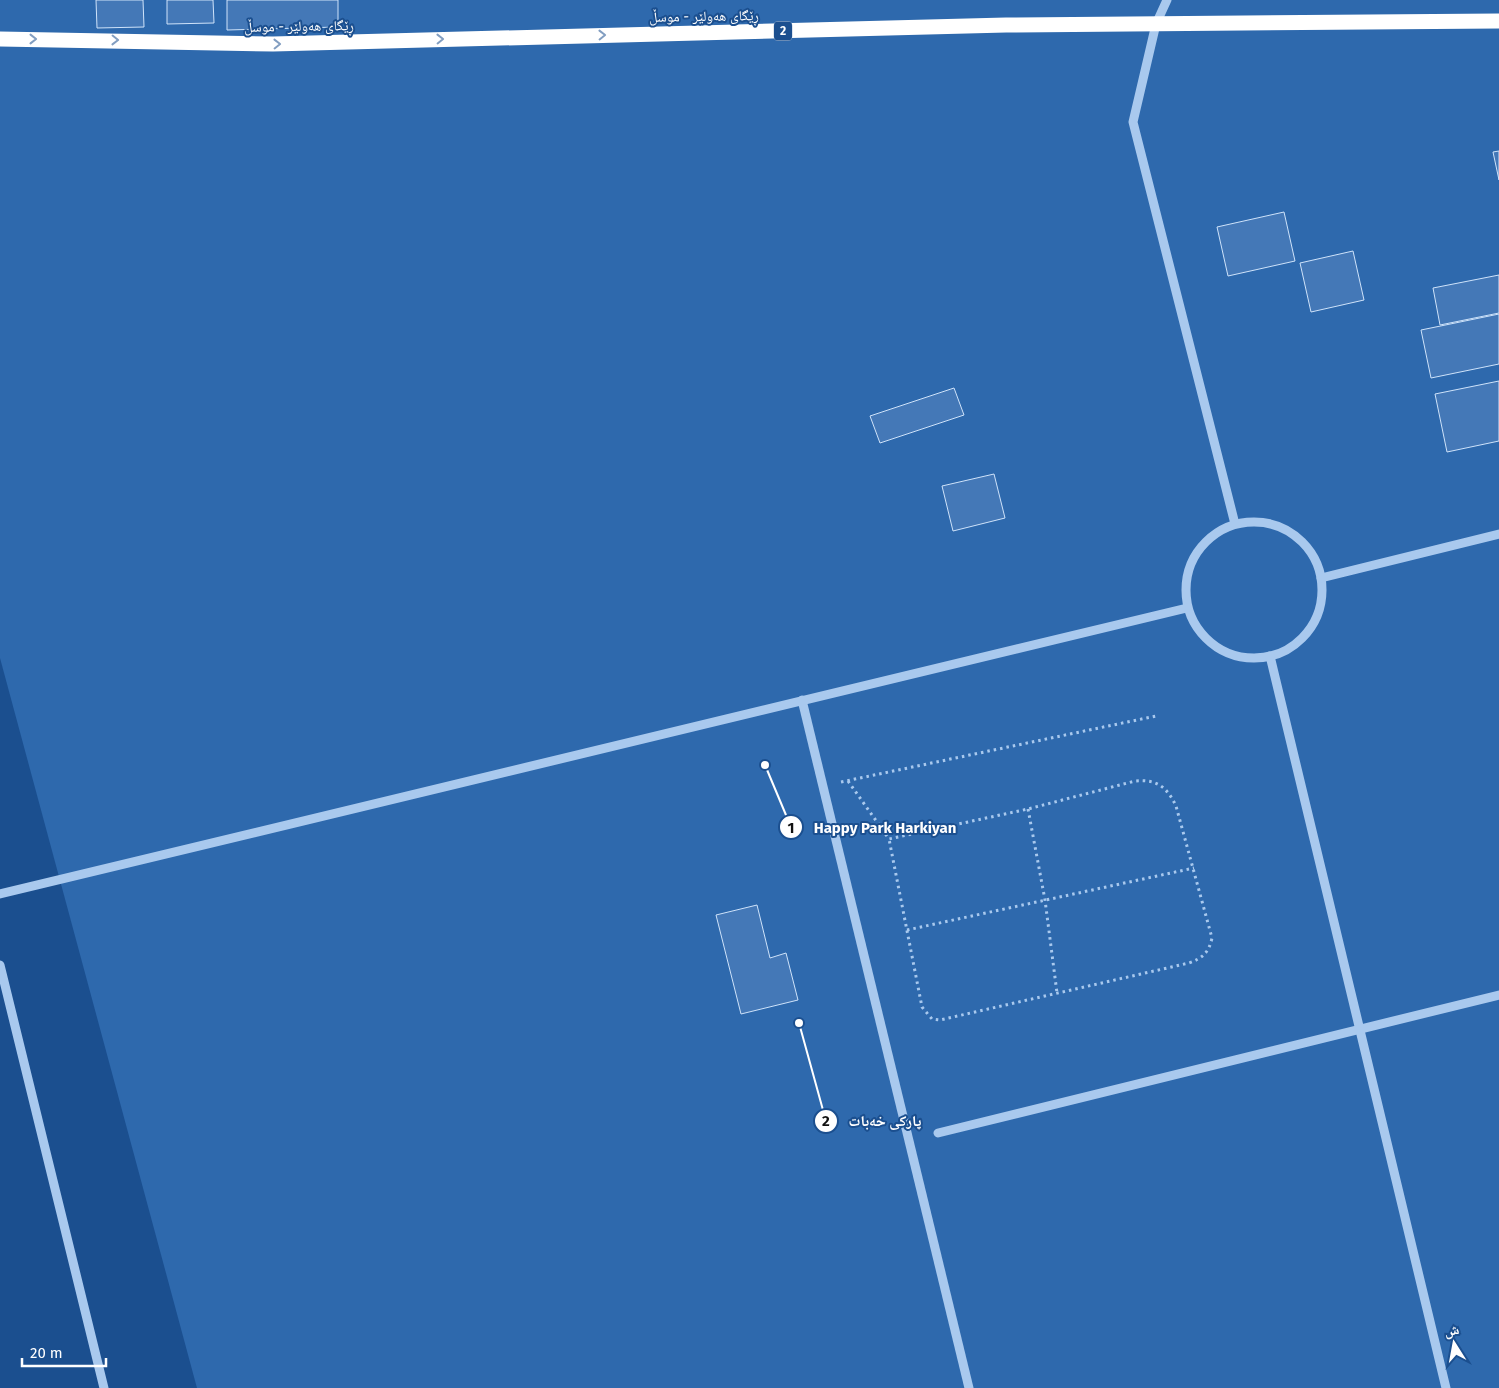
<svg xmlns="http://www.w3.org/2000/svg" width="1499" height="1388" font-family="'Fira Sans','Noto Naskh Arabic',sans-serif">
<style>
.green{fill:#2e69ad}
.building{fill:#4478b7;stroke:#cfe3fa}
.lines{fill:none;stroke-linecap:round;stroke-linejoin:round}
.path{stroke:#a9c9ee;stroke-width:3;stroke-dasharray:2.5 4;stroke-linecap:butt}
.minor{stroke:#a9c9ee;stroke-width:9}
.highway{stroke:#fff;stroke-width:15}
.oneway{stroke:#829ec1}
.labels{text-anchor:middle;stroke-width:4;stroke-linejoin:round;paint-order:stroke}
.shield{fill:#1b4f8f;stroke:#bbcadd;stroke-width:1}
.shield-label{font-size:12px;font-weight:bold;fill:#fff}
.street-label{font-size:14px;fill:#fff;stroke:#1b4f8f}
.leader{fill:none;stroke:#fff;stroke-width:2}
.callout-dot{fill:#fff;stroke:#1b4f8f;stroke-width:2}
.mark-label{font-size:15px;text-anchor:middle;font-weight:bold;fill:#111}
.callout-label{font-size:15px;text-anchor:middle;font-weight:bold;fill:#fff;stroke:#1b4f8f;stroke-width:4;stroke-linejoin:round;paint-order:stroke}
</style>
<rect width="100%" height="100%" fill="#1b4f8f"/>
<polygon class="green" points="0,0 1499,0 1499,1388 197,1388 0,658"/>
<g class="building">
<polygon points="96,0 143,0 144,27 97,28"/>
<polygon points="167,0 213,0 214,23 167,24"/>
<polygon points="227,0 338,0 338,27 227,30"/>
<polygon points="1499,151 1499,180 1493,152"/>
<polygon points="1284,212 1295,261 1228,276 1217,227"/>
<polygon points="1353,251 1364,300 1311,312 1300,263"/>
<polygon points="1499,275 1499,313 1440,325 1433,288"/>
<polygon points="1499,314 1499,364 1431,378 1421,330"/>
<polygon points="1499,381 1499,441 1447,452 1435,394"/>
<polygon points="954,388 964,415 880,443 870,416"/>
<polygon points="994,474 1005,518 953,531 942,486"/>
<polygon points="757,905 770,958 786,953 798,1000 741,1014 716,915"/>
</g>
<g class="lines">
<g class="path">
<path d="M848,781L889,839L1028,809L1135,781C1157,779 1167,787 1176,806L1212,938C1209,952 1203,958 1189,963L940,1020L932,1019L922,1007L889,839"/>
<polyline points="841,782 1156,716"/>
<polyline points="1028,809 1045,900 1057,993"/>
<polyline points="907,930 1194,868"/>
</g>
<g class="minor">
<polyline points="1167,0 1156,24 1133,122 1235,524"/>
<circle cx="1254" cy="590" r="68"/>
<polyline points="1321,578 1499,534"/>
<polyline points="1270,656 1446,1388"/>
<polyline points="802,700 969,1388"/>
<polyline points="0,894 1187,608"/>
<polyline points="0,965 104,1388"/>
<polyline points="938,1133 1499,995"/>
</g>
<polyline class="highway" points="0,39 273,44 1006,25 1499,21"/>
</g>
<defs><path id="oneway-chevron" d="M-2-3.5L2.5 0L-2 3.5" fill="none" stroke-width="1.6" stroke-linecap="round" stroke-linejoin="round" transform="scale(1.25)"/></defs>
<g class="oneway">
<use href="#oneway-chevron" transform="translate(602 35) rotate(-1)"/>
<use href="#oneway-chevron" transform="translate(33 39)"/>
<use href="#oneway-chevron" transform="translate(440 39) rotate(-1)"/>
<use href="#oneway-chevron" transform="translate(115 40) rotate(1)"/>
<use href="#oneway-chevron" transform="translate(277 44) rotate(-1)"/>
</g>
<g class="labels">
<rect class="shield" x="774" y="21.5" width="18" height="19" rx="4"/>
<g class="shield-label">
<text x="783" y="35">2</text>
</g>
<g class="street-label">
<text transform="translate(704 16) rotate(-1)" y="5">ڕێگای هەولێر - موسڵ</text>
<text transform="translate(299 26) rotate(-1)" y="5">ڕێگای هەولێر - موسڵ</text>
</g>
</g>
<path class="leader" d="M765 765L791 827M799 1023L826 1121"/>
<g class="callout-dot">
<circle cx="765" cy="765" r="5"/>
<circle cx="799" cy="1023" r="5"/>
<circle cx="791" cy="827" r="12"/>
<circle cx="826" cy="1121" r="12"/>
</g>
<g class="mark-label">
<text x="791" y="833">1</text>
<text x="826" y="1126">2</text>
</g>
<g class="callout-label">
<text x="885" y="833">Happy Park Harkiyan</text>
<text x="885" y="1126">پارکی خەبات</text>
</g>
<g transform="translate(1454 1343) rotate(349)" stroke="#1b4f8f" stroke-width="4" paint-order="stroke">
<path d="M0-4L9 19L0 12L-9 19Z" fill="#ffffff"/>
<text y="-8" font-size="14" font-weight="bold" text-anchor="middle" fill="#ffffff">ش</text>
</g>
<path d="M22 1358v8h84v-8" fill="none" stroke="#ffffff" stroke-width="2.5"/>
<text x="30" y="1358" font-size="15" fill="#ffffff" stroke="#1b4f8f" stroke-width="4" paint-order="stroke">20 m</text>
</svg>
